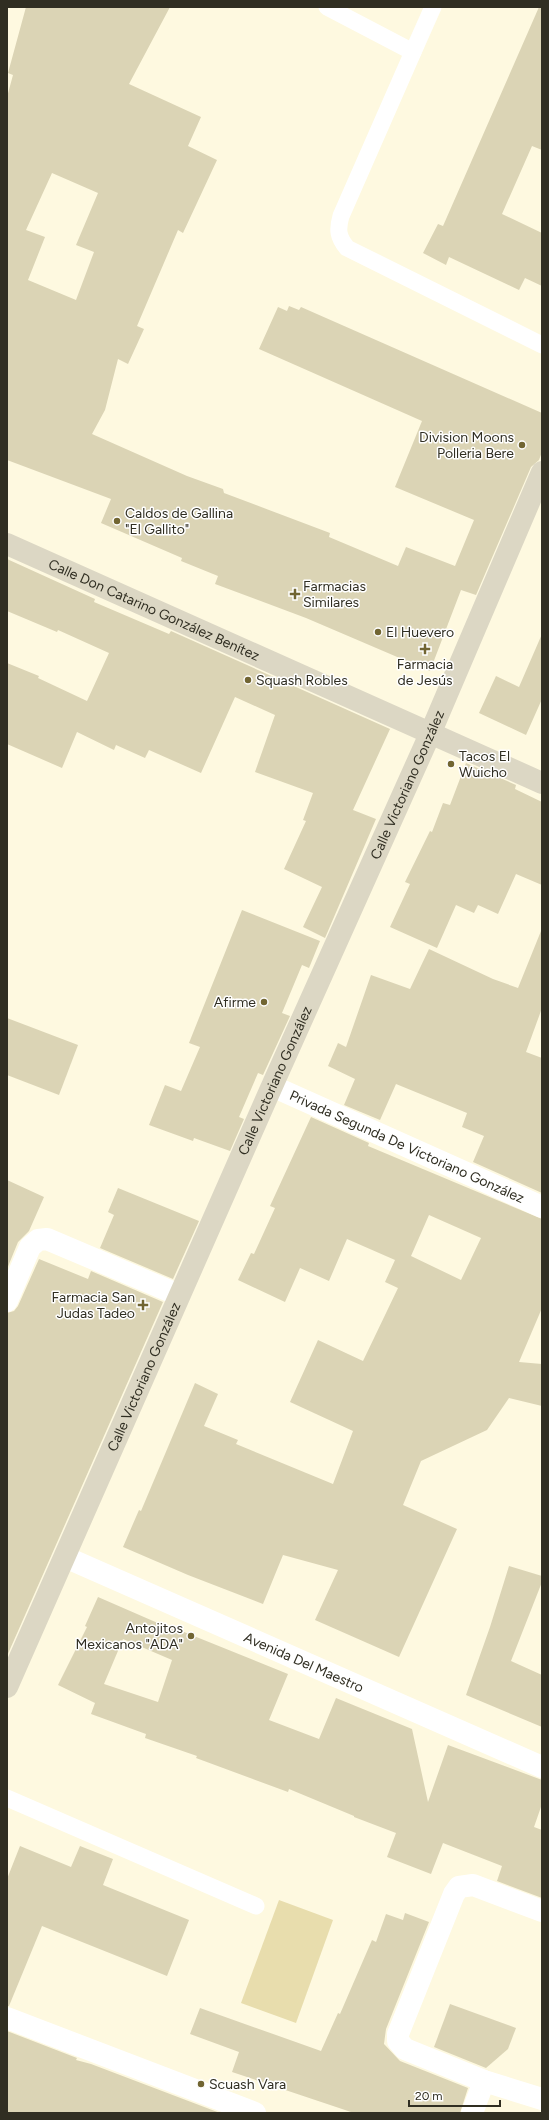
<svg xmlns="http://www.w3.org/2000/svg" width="549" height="2120" font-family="Figtree,sans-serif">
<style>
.green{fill:#e8ddad}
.building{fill:#dbd4b5;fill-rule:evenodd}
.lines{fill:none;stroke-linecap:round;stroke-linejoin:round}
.lane{stroke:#fff;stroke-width:17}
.street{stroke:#fff;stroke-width:22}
.secondary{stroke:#dcd7c4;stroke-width:22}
.poi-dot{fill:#716532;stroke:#fff;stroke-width:1.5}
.labels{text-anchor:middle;stroke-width:3;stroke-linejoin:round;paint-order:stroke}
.poi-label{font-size:14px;fill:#302e22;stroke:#fff;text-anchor:start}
.street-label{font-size:14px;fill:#302e22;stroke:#fff}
</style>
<rect width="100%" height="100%" fill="#fef9e0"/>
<polygon class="green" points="279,1900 333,1920 296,2023 241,2003"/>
<g class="building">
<path d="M26,7H170L129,84L201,117L188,146L217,160L183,233L178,230L137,326L144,329L128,364L118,359L105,410L92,434L187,476L223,489L224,493L330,533L329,537L398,566L406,547L455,566L474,520L395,487L422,421L259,349L278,307L287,311L289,306L299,310L301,307L542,413V452L539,460L531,467L476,595L461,590L430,671L306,618L215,584L218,576L181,561L182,558L101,523L111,499L7,460V97L13,75L8,73ZM52,173L98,193L76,245L94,252L76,300L28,280L45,237L26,230Z"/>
<polygon points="539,7 542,7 542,150 532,146 502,214 542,233 542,286 525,278 519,290 449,257 446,265 423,253 438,224 443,226"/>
<polygon points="7,559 95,599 94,602 169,634 171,631 390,729 353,810 376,819 325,938 303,927 322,887 284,869 306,821 303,820 313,793 255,772 275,715 235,697 201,773 149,750 145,758 116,745 114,750 77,732 62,768 7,744 7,663 39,676 38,678 87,701 109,653 58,630 57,632 7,611"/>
<polygon points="542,634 542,699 526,735 479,713 496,676 519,687"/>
<polygon points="466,763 516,785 515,789 542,802 542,885 516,874 498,914 478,905 474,913 456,905 437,948 390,927 410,884 405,882 430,831 432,832 443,803 450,805"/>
<polygon points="242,910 320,941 309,968 302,965 282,1013 290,1016 263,1075 258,1073 239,1117 244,1119 230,1151 194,1138 193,1141 149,1125 165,1085 181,1091 200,1047 189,1043"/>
<polygon points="541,931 542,1008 526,1052 542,1058 542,1193 473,1162 484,1136 462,1127 467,1113 396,1084 380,1120 344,1105 355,1079 328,1066 338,1043 346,1047 371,975 410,989 429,949 493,979 518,988"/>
<polygon points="7,1018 78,1045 59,1095 7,1075"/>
<path d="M311,1117L369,1143L368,1146L542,1219V1308L519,1362L542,1364V1406L509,1398L487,1430L421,1461L403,1505L457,1529L399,1657L315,1620L338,1570L283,1555L263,1604L188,1575L123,1547L139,1510L141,1511L195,1383L218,1394L204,1426L238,1440L236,1444L333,1484L353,1431L290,1402L318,1340L363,1361L398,1288L385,1282L395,1260L347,1239L329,1281L300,1268L285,1302L238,1280L251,1253L254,1254L275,1208L270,1206ZM429,1215L481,1238L461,1280L411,1256Z"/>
<polygon points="7,1180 44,1197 29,1231 18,1242 7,1269"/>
<polygon points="118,1188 199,1221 173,1279 100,1248 114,1215 108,1212"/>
<polygon points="39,1259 88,1279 91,1271 163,1302 7,1656 7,1313 14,1311 18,1306"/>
<polygon points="509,1566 542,1576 542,1582 511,1661 542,1675 542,1727 466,1695 490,1627"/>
<path d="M98,1597L183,1634L184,1632L288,1674L269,1720L319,1739L336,1698L412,1729L428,1802L448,1745L542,1780V1804L534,1827L542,1830V1898L497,1881L502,1866L443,1843L431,1874L387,1857L396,1833L354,1817V1816L289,1789L288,1792L196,1758L197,1756L145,1738L146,1734L91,1714L95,1703L58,1685L87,1627L85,1626ZM123,1639L172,1660L158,1702L104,1684Z"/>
<polygon points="20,1846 71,1867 80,1846 113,1859 103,1885 189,1920 167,1976 42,1926 9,2006 7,2006 7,1879"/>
<polygon points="405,1913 429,1922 386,2029 384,2044 400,2061 468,2088 460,2113 354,2113 232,2072 239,2052 190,2034 200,2008 321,2051 338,2013 340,2014 372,1940 376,1942 386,1914 403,1920"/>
<polygon points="450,2004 516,2028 508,2049 486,2068 434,2047"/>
<polygon points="7,2031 77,2058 76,2060 91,2064 220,2113 7,2113"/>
</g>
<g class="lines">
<g class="lane">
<path d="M327,7L413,52L341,216C337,230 338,237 347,248L542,345"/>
<polyline points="413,52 433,7"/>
<polyline points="7,1798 256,1906"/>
</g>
<g class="street">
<path id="s1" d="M272,1086L542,1207"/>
<polyline points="7,1301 30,1247 38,1240 47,1239 179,1295"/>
<path id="s2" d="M65,1557L542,1767"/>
<polyline points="542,1911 473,1885 459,1887 454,1894 398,2034 398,2041 405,2049 484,2081 542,2099"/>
<polyline points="7,2018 255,2113"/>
<polyline points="472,2113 484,2081"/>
</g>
<g class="secondary">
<path id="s3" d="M7,544L542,783"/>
<path id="s4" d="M7,1687L272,1086L430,734L542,472"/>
</g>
</g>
<g class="poi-dot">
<circle cx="522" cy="445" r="4"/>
<circle cx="117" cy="521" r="4"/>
<path d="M293 588h4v4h4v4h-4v4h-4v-4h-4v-4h4z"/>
<circle cx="378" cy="632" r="4"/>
<path d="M423 643h4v4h4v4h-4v4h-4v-4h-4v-4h4z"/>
<circle cx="248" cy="680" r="4"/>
<circle cx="451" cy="764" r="4"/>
<circle cx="264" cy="1002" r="4"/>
<path d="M141 1299h4v4h4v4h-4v4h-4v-4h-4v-4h4z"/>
<circle cx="191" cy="1636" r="4"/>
<circle cx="201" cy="2084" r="4"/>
</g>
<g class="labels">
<g class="poi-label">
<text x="514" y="442" text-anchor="end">Division Moons<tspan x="514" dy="16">Polleria Bere</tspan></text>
<text x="125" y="518">Caldos de Gallina<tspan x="125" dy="16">"El Gallito"</tspan></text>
<text x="303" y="591">Farmacias<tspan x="303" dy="16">Similares</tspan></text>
<text x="386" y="637">El Huevero</text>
<text x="425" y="669" text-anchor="middle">Farmacia<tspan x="425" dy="16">de Jesús</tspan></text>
<text x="256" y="685">Squash Robles</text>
<text x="459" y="761">Tacos El<tspan x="459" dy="16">Wuicho</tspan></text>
<text x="256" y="1007" text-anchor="end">Afirme</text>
<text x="135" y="1302" text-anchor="end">Farmacia San<tspan x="135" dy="16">Judas Tadeo</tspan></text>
<text x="183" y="1633" text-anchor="end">Antojitos<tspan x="183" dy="16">Mexicanos "ADA"</tspan></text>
<text x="209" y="2089">Scuash Vara</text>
</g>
<g class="street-label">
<text dy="5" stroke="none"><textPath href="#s3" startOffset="161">Calle Don Catarino González Benítez</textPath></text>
<text dy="5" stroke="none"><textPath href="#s4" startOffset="987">Calle Victoriano González</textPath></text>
<text dy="5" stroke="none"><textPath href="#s4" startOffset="663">Calle Victoriano González</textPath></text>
<text dy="5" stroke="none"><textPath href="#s1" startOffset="148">Privada Segunda De Victoriano González</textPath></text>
<text dy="5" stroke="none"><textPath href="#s4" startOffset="339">Calle Victoriano González</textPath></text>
<text dy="5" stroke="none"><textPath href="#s2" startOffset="261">Avenida Del Maestro</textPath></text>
</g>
</g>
<rect width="549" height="2120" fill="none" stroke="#302e22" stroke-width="16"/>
<path d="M409 2100v6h91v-6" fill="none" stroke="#302e22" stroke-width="2"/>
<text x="415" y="2100" font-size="12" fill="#302e22" stroke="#ffffff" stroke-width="3" paint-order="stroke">20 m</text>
</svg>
